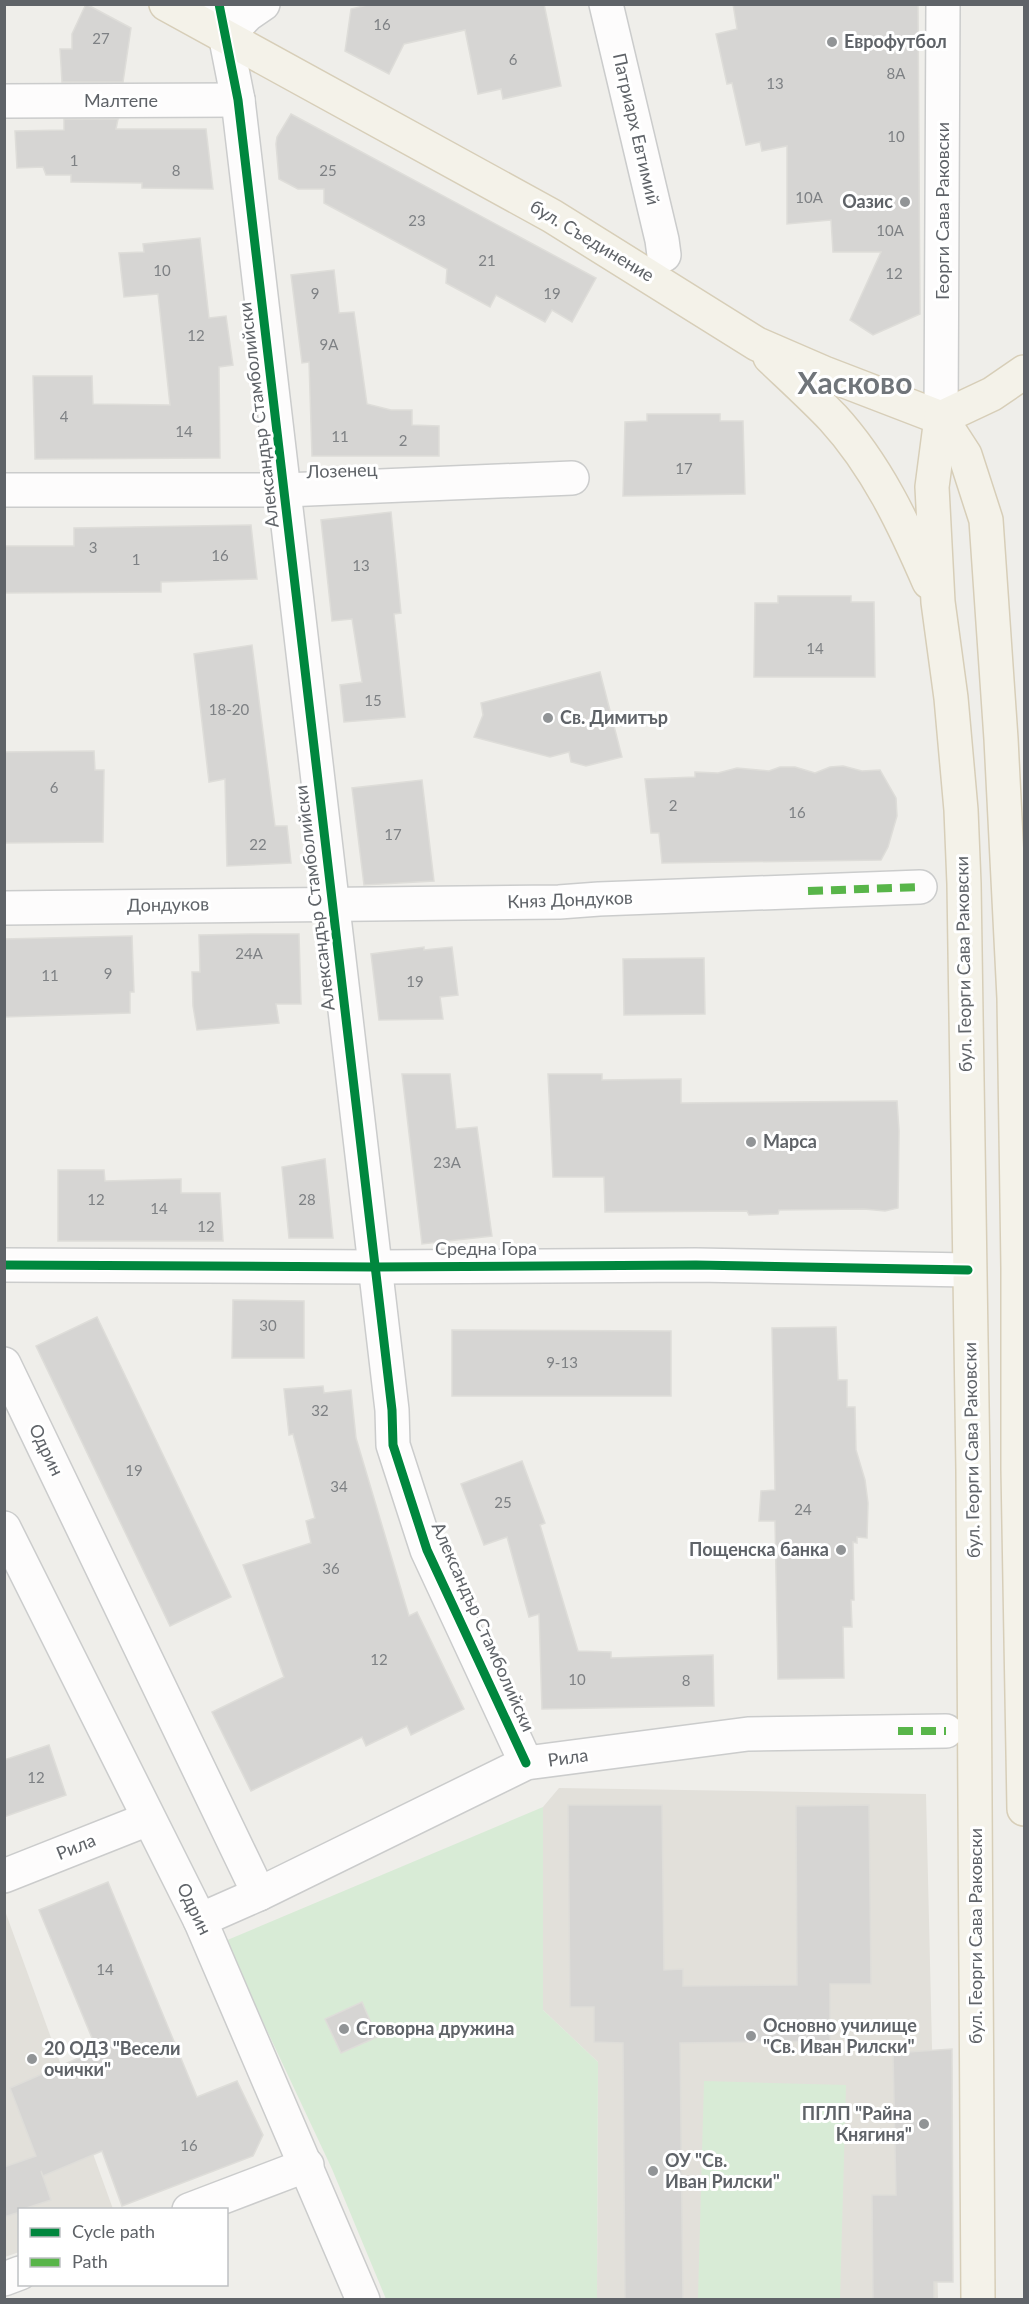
<svg xmlns="http://www.w3.org/2000/svg" width="1029" height="2304" font-family="Lato,sans-serif">
<style>
.education{fill:#e2e0da}
.green{fill:#d8ebd6}
.building{fill:#d6d5d3;stroke:#deddd9;stroke-width:1.5}
.lines{fill:none;stroke-linecap:round;stroke-linejoin:round}
.street-casing{stroke:#cbcccc;stroke-width:36}
.primary-casing{stroke:#d7ceb8;stroke-width:36}
.street{stroke:#fdfcfc;stroke-width:33}
.primary{stroke:#f4f2e9;stroke-width:33}
.quiet{stroke:#58b549;stroke-width:8;stroke-dasharray:15 8;stroke-linecap:butt}
.cycleway-casing{stroke:#fff;stroke-width:13}
.cycleway{stroke:#00873e;stroke-width:9}
.poi-dot{fill:#919496;stroke:#fff;stroke-width:2}
.labels{text-anchor:middle;stroke-width:6;stroke-linejoin:round;paint-order:stroke}
.number-label{font-size:15px;fill:#7e8184}
.poi-label{font-size:18px;font-weight:bold;fill:#5f6368;stroke:#fff;text-anchor:start}
.street-label{font-size:18px;fill:#5f6368;stroke:#fff}
.town-label{font-size:30px;font-weight:bold;fill:#70757a;stroke:#fff}
</style>
<rect width="100%" height="100%" fill="#efeeea"/>
<g class="education">
<polygon points="559,1788 926,1794 938,2299 597,2299 598,2062 543,2010 543,1807"/>
<polygon points="4,1908 113,2209 20,2210 19,2252 5,2257"/>
</g>
<g class="green">
<polygon points="543,1807 543,2010 598,2062 597,2299 386,2299 332,2169 225,1941"/>
<polygon points="704,2081 846,2085 840,2299 698,2299"/>
</g>
<g class="building">
<polygon points="86,4 131,28 123,82 62,82 60,49 72,49 72,34"/>
<polygon points="371,4 544,4 561,86 503,99 501,89 478,94 465,30 404,44 389,74 345,51 351,9"/>
<polygon points="733,4 918,4 920,314 873,335 850,320 881,252 833,252 831,220 787,224 787,146 762,151 760,142 746,145 732,83 727,84 716,34 737,29"/>
<polygon points="291,114 596,278 572,322 552,310 545,322 496,295 490,307 446,283 447,269 324,203 324,189 298,189 279,179 276,144 277,137"/>
<polygon points="64,119 118,119 116,129 206,129 213,189 142,188 142,183 71,182 71,175 46,175 43,167 17,168 15,131 64,130"/>
<polygon points="200,238 209,318 226,316 233,365 219,367 220,458 35,459 33,376 92,376 93,404 170,405 158,294 124,297 119,253 144,252 143,244"/>
<polygon points="334,270 339,313 354,312 367,404 391,410 412,410 412,425 439,426 439,456 312,456 309,362 302,363 291,275"/>
<polygon points="647,414 720,414 720,421 743,421 745,494 623,496 625,422 647,421"/>
<polygon points="391,512 401,613 394,614 405,717 344,722 340,685 362,682 352,619 332,621 321,520"/>
<polygon points="251,525 257,579 161,582 161,592 4,593 4,546 74,546 74,528"/>
<polygon points="778,596 851,596 851,602 874,602 875,677 754,677 755,603 778,603"/>
<polygon points="252,645 275,826 287,826 291,863 227,866 225,779 209,782 194,654"/>
<polygon points="600,672 622,757 586,766 571,762 569,752 550,757 474,737 483,715 481,703"/>
<polygon points="94,751 95,770 104,770 103,842 4,843 4,752"/>
<polygon points="843,766 862,771 880,770 896,798 897,816 888,847 881,860 662,863 659,833 651,833 645,779 695,777 695,772 718,773 737,768 769,771 780,767 795,767 815,773 830,767"/>
<polygon points="422,780 434,881 364,885 352,788"/>
<polygon points="250,934 299,934 301,1004 276,1004 279,1023 197,1030 193,1006 192,972 200,972 199,935"/>
<polygon points="132,936 134,992 130,992 130,1013 4,1017 4,939"/>
<polygon points="424,947 424,950 452,947 458,995 440,997 443,1019 379,1020 371,954"/>
<polygon points="704,958 705,1014 624,1015 623,959"/>
<polygon points="402,1074 450,1074 456,1129 477,1127 492,1236 422,1244"/>
<polygon points="548,1074 602,1074 602,1080 681,1079 681,1103 897,1101 899,1131 898,1208 885,1211 864,1209 779,1210 778,1214 749,1215 747,1211 605,1212 604,1177 553,1177"/>
<polygon points="325,1159 333,1238 289,1238 282,1167"/>
<polygon points="58,1170 104,1170 105,1181 181,1179 181,1193 220,1193 223,1241 58,1241"/>
<polygon points="233,1300 304,1301 304,1358 232,1358"/>
<polygon points="97,1317 231,1597 170,1626 36,1346"/>
<polygon points="836,1327 838,1380 847,1380 847,1407 855,1407 856,1450 865,1480 868,1503 867,1538 857,1537 857,1543 853,1542 854,1600 851,1600 852,1627 843,1627 844,1678 778,1679 775,1521 759,1521 761,1491 775,1490 772,1328"/>
<polygon points="452,1330 671,1331 671,1396 452,1396"/>
<polygon points="323,1386 324,1393 351,1390 356,1438 409,1616 417,1612 464,1709 411,1735 407,1726 366,1746 362,1737 251,1791 212,1712 284,1677 243,1565 311,1543 306,1521 315,1518 293,1434 289,1435 284,1389"/>
<polygon points="522,1461 545,1523 540,1525 578,1651 611,1652 611,1658 713,1655 714,1706 542,1709 539,1614 529,1617 507,1537 484,1545 461,1484"/>
<polygon points="49,1745 66,1795 4,1817 4,1760"/>
<polygon points="568,1805 662,1805 664,1970 683,1969 683,1986 797,1985 796,1806 869,1805 871,1984 830,1984 830,2041 680,2043 683,2300 625,2300 623,2043 594,2042 594,2007 570,2007"/>
<polygon points="108,1882 197,2097 237,2081 263,2135 253,2156 122,2206 102,2151 43,2176 41,2171 51,2200 20,2210 20,2212 4,2217 4,2167 36,2156 10,2088 97,2050 39,1910"/>
<polygon points="362,2002 377,2037 341,2053 325,2019"/>
<polygon points="952,2049 953,2282 934,2282 934,2300 873,2300 872,2195 896,2195 893,2053"/>
</g>
<g class="lines">
<defs>
<g id="street">
<polyline points="219,4 238,100 392,1410 393,1445 427,1550 526,1763"/>
<polyline points="606,4 662,240 664,255"/>
<polyline points="226,37 247,15 263,4"/>
<polyline points="4,101 238,100"/>
<polyline points="941,418 943,4"/>
<polyline points="4,490 285,490 572,478"/>
<polyline points="4,908 559,902 599,899 920,887"/>
<polyline points="4,1265 375,1267 696,1265 968,1270"/>
<polyline points="4,1364 259,1894"/>
<polyline points="4,1528 200,1920 363,2300"/>
<polyline points="4,1876 148,1819"/>
<polyline points="200,1920 259,1894 526,1763 748,1734 946,1731"/>
<polyline points="189,2210 307,2165"/>
<polyline points="4,2279 20,2273"/>
</g>
<g id="primary">
<polyline points="166,4 552,216 757,344 824,373 941,418 992,394 1024,372"/>
<path d="M770,357C791,377 813,397 833,418C876,465 904,524 929,582"/>
<polyline points="941,418 932,487 938,602 951,698 961,810 964,884 973,1470 978,2300"/>
<polyline points="941,418 965,455 986,520 1001,739 1014,998 1018,1268 1018,1469 1024,1809"/>
</g>
</defs>
<use href="#street" class="street-casing"/>
<use href="#primary" class="primary-casing"/>
<use href="#street" class="street"/>
<use href="#primary" class="primary"/>
<g class="quiet">
<polyline points="808,891 920,887"/>
<polyline points="898,1731 946,1731"/>
</g>
<defs>
<g id="cycleway">
<polyline points="219,4 238,100 392,1410 393,1445 427,1550 526,1763"/>
<polyline points="4,1265 375,1267 696,1265 968,1270"/>
</g>
</defs>
<use href="#cycleway" class="cycleway-casing"/>
<use href="#cycleway" class="cycleway"/>
</g>
<g class="poi-dot">
<circle cx="832" cy="42" r="6"/>
<circle cx="905" cy="202" r="6"/>
<circle cx="548" cy="718" r="6"/>
<circle cx="751" cy="1142" r="6"/>
<circle cx="841" cy="1550" r="6"/>
<circle cx="344" cy="2029" r="6"/>
<circle cx="751" cy="2036" r="6"/>
<circle cx="32" cy="2059" r="6"/>
<circle cx="924" cy="2124" r="6"/>
<circle cx="653" cy="2171" r="6"/>
</g>
<g class="labels">
<g class="number-label">
<text x="382" y="30">16</text>
<text x="101" y="44">27</text>
<text x="513" y="65">6</text>
<text x="896" y="79">8А</text>
<text x="775" y="89">13</text>
<text x="896" y="142">10</text>
<text x="74" y="166">1</text>
<text x="176" y="176">8</text>
<text x="328" y="176">25</text>
<text x="809" y="203">10А</text>
<text x="417" y="226">23</text>
<text x="890" y="236">10А</text>
<text x="487" y="266">21</text>
<text x="162" y="276">10</text>
<text x="894" y="279">12</text>
<text x="315" y="299">9</text>
<text x="552" y="299">19</text>
<text x="196" y="341">12</text>
<text x="329" y="350">9А</text>
<text x="64" y="422">4</text>
<text x="184" y="437">14</text>
<text x="340" y="442">11</text>
<text x="403" y="446">2</text>
<text x="684" y="474">17</text>
<text x="93" y="553">3</text>
<text x="220" y="561">16</text>
<text x="136" y="565">1</text>
<text x="361" y="571">13</text>
<text x="815" y="654">14</text>
<text x="373" y="706">15</text>
<text x="229" y="715">18-20</text>
<text x="54" y="793">6</text>
<text x="673" y="811">2</text>
<text x="797" y="818">16</text>
<text x="393" y="840">17</text>
<text x="258" y="850">22</text>
<text x="249" y="959">24А</text>
<text x="108" y="979">9</text>
<text x="50" y="981">11</text>
<text x="415" y="987">19</text>
<text x="447" y="1168">23А</text>
<text x="96" y="1205">12</text>
<text x="307" y="1205">28</text>
<text x="159" y="1214">14</text>
<text x="206" y="1232">12</text>
<text x="268" y="1331">30</text>
<text x="562" y="1368">9-13</text>
<text x="320" y="1416">32</text>
<text x="134" y="1476">19</text>
<text x="339" y="1492">34</text>
<text x="503" y="1508">25</text>
<text x="803" y="1515">24</text>
<text x="331" y="1574">36</text>
<text x="379" y="1665">12</text>
<text x="577" y="1685">10</text>
<text x="686" y="1686">8</text>
<text x="36" y="1783">12</text>
<text x="105" y="1975">14</text>
<text x="189" y="2151">16</text>
</g>
<g class="poi-label">
<text x="844" y="48">Еврофутбол</text>
<text x="893" y="208" text-anchor="end">Оазис</text>
<text x="560" y="724">Св. Димитър</text>
<text x="763" y="1148">Марса</text>
<text x="829" y="1556" text-anchor="end">Пощенска банка</text>
<text x="763" y="2032">Основно училище<tspan x="763" dy="21">"Св. Иван Рилски"</tspan></text>
<text x="356" y="2035">Сговорна дружина</text>
<text x="44" y="2055">20 ОДЗ "Весели<tspan x="44" dy="21">очички"</tspan></text>
<text x="912" y="2120" text-anchor="end">ПГЛП "Райна<tspan x="912" dy="21">Княгиня"</tspan></text>
<text x="665" y="2167">ОУ "Св.<tspan x="665" dy="21">Иван Рилски"</tspan></text>
</g>
<g class="street-label">
<text x="121" y="107">Малтепе</text>
<text transform="translate(636 129) rotate(77)" y="6">Патриарх Евтимий</text>
<text transform="translate(943 211) rotate(-90)" y="6">Георги Сава Раковски</text>
<text transform="translate(592 241) rotate(31)" y="6">бул. Съединение</text>
<text transform="translate(259 415) rotate(-97)" y="6">Александър Стамболийски</text>
<text transform="translate(342 471) rotate(-2)" y="6">Лозенец</text>
<text transform="translate(315 898) rotate(-97)" y="6">Александър Стамболийски</text>
<text transform="translate(570 900) rotate(-2)" y="6">Княз Дондуков</text>
<text transform="translate(168 905) rotate(-1)" y="6">Дондуков</text>
<text transform="translate(964 964) rotate(-91)" y="6">бул. Георги Сава Раковски</text>
<text x="486" y="1255">Средна Гора</text>
<text transform="translate(46 1450) rotate(64)" y="6">Одрин</text>
<text transform="translate(972 1450) rotate(-91)" y="6">бул. Георги Сава Раковски</text>
<text transform="translate(483 1627) rotate(66)" y="6">Александър Стамболийски</text>
<text transform="translate(568 1758) rotate(-8)" y="6">Рила</text>
<text transform="translate(76 1847) rotate(-22)" y="6">Рила</text>
<text transform="translate(194 1909) rotate(64)" y="6">Одрин</text>
<text transform="translate(976 1936) rotate(-90)" y="6">бул. Георги Сава Раковски</text>
</g>
<g class="town-label">
<text x="855" y="394">Хасково</text>
</g>
</g>
<rect width="1029" height="2304" fill="none" stroke="#5f6368" stroke-width="12"/>
<rect x="18" y="2208" width="210" height="78" fill="#ffffff" stroke="#bfc1c3" stroke-width="1.5"/>
<rect x="30" y="2228" width="30" height="9" fill="#00873e" stroke="#bfc1c3" stroke-width="1.5"/>
<text x="72" y="2238" font-size="18" fill="#5f6368">Cycle path</text>
<rect x="30" y="2258" width="30" height="9" fill="#58b549" stroke="#bfc1c3" stroke-width="1.5"/>
<text x="72" y="2268" font-size="18" fill="#5f6368">Path</text>
</svg>
